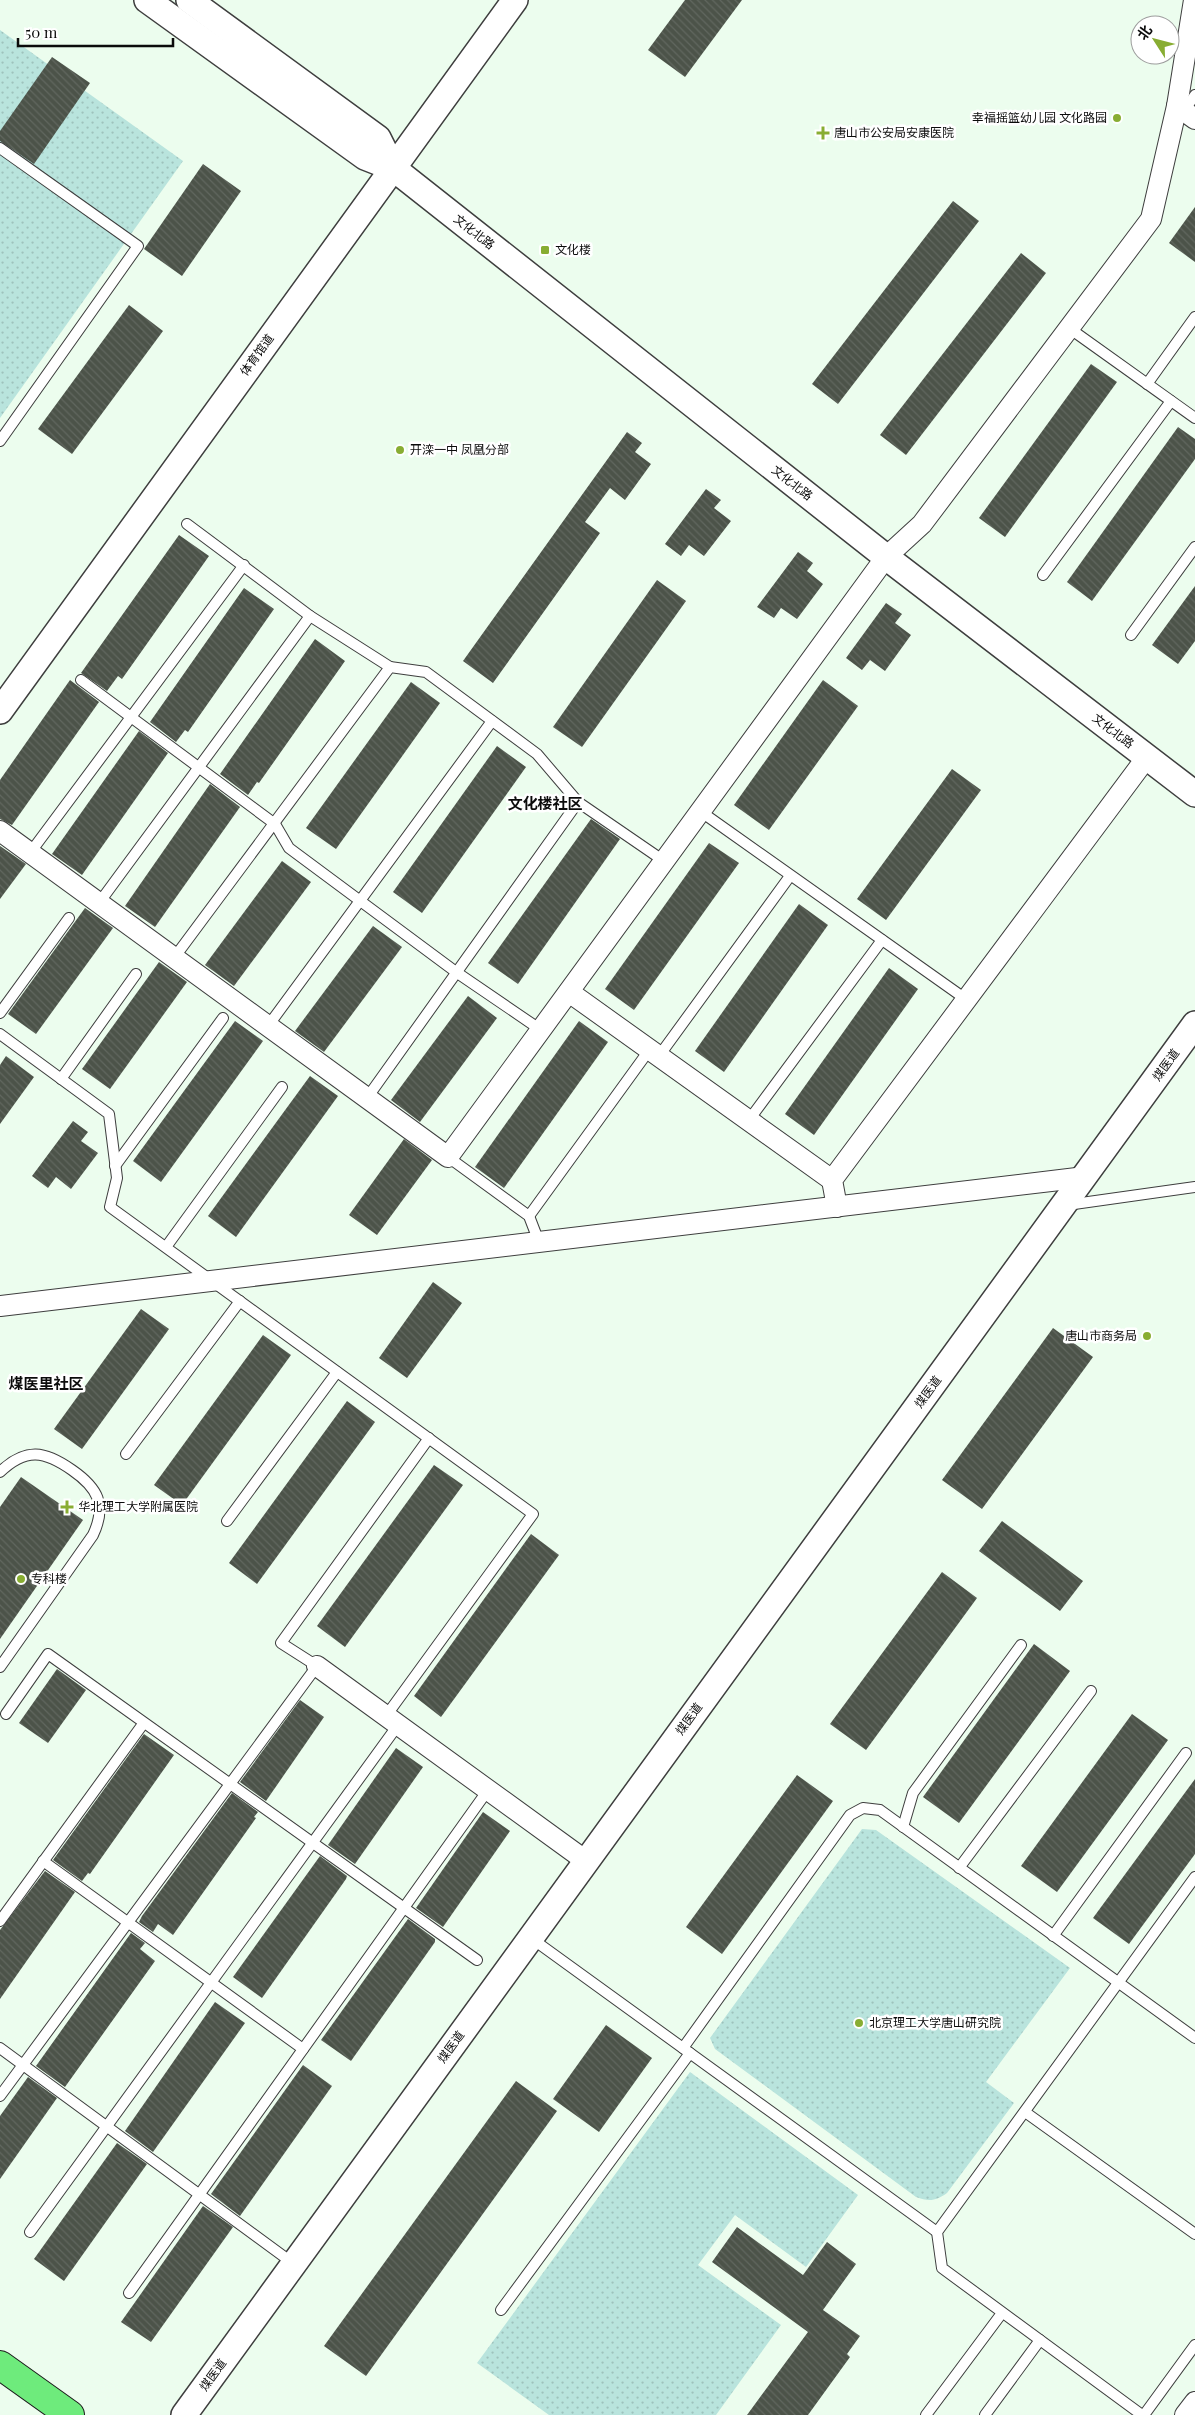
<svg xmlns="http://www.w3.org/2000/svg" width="1195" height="2415" font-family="'Playfair Display','Noto Sans SC',serif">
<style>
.park{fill:url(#park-dots)}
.building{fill:url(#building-back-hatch)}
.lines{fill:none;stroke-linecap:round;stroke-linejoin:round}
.service-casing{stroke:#3e3e3e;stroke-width:12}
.minor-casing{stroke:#3e3e3e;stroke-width:22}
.tertiary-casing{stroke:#3e3e3e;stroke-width:28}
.primary-casing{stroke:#1c1c1c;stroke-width:30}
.service{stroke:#fff;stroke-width:10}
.minor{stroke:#fff;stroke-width:20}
.tertiary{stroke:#fff;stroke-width:25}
.primary{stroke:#6eeb7c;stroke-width:28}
.poi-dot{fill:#88ad32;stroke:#fff;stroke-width:2}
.labels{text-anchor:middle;stroke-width:5;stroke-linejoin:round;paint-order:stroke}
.poi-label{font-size:12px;fill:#0b0b0b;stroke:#fff;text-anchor:start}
.street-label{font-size:12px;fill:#0b0b0b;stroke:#fff}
.quarter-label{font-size:15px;font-weight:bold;fill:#0b0b0b;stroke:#fff}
</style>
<defs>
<pattern id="park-dots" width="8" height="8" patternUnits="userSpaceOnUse" patternTransform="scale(1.25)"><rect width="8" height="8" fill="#b9e4dd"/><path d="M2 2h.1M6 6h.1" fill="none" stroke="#9ec2bc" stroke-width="1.8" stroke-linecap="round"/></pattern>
<pattern id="building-back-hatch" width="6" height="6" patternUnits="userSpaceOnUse" patternTransform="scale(1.25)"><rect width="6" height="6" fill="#4c5349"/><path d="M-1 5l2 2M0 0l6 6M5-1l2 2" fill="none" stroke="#61675f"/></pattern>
</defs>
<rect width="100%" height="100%" fill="#ecfdee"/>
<g class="park">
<polygon points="0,30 183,161 0,418"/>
<path d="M862,1829L876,1830L1070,1968L986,2082L1014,2103L947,2193C936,2201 929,2202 916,2197L715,2049L710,2038Z"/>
<polygon points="690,2072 858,2195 806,2267 735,2215 698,2265 781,2325 716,2415 549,2415 477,2363"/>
</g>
<g class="building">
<polygon points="685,0 742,0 685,77 648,50"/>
<polygon points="52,57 90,83 34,164 0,141 0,131"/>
<polygon points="203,164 241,191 182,276 144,249"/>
<polygon points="953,201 979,221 838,404 812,384"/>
<polygon points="1195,207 1195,262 1169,243"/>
<polygon points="1021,253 1046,273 906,455 880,435"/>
<polygon points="129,305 163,331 72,454 38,429"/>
<polygon points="1091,364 1117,382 1005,537 979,518"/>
<polygon points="1178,427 1195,439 1195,459 1092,601 1067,582"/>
<polygon points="627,432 642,443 635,452 651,464 625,500 610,488 585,522 600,533 493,683 463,661"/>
<polygon points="706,489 721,500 714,508 731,521 704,556 689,545 681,556 665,544"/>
<polygon points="179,535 209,556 122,679 118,676 107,691 81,673"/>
<polygon points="798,552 813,563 807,571 823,584 797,619 781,608 774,618 757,607"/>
<polygon points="657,580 686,601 582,747 553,727"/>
<polygon points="1195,586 1195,641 1178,664 1152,645"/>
<polygon points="244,588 274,609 188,732 185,730 176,742 150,722"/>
<polygon points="886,603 902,614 895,623 911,635 885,671 870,660 862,670 846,658"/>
<polygon points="315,639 345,661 259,783 257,782 248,795 220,774"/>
<polygon points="70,680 99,702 12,825 0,819 0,780"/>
<polygon points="823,680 858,706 769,830 734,805"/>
<polygon points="411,682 440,703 336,849 306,828"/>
<polygon points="139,731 168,753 82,875 52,854"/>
<polygon points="497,746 526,767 422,913 393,892"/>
<polygon points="952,769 981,790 886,920 857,899"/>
<polygon points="210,784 240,807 155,927 125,906"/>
<polygon points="591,819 620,839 518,984 488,963"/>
<polygon points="709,843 739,863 634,1010 605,989"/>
<polygon points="0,846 26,864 0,899"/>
<polygon points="282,861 311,882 234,986 205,965"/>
<polygon points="799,904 828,925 724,1072 695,1051"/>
<polygon points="85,908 113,928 36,1034 8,1014"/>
<polygon points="373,926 402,947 324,1052 295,1031"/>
<polygon points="159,962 187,982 110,1089 82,1069"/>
<polygon points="889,968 918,989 814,1135 785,1114"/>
<polygon points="468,996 497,1018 420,1122 391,1100"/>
<polygon points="235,1021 263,1041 161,1182 133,1161"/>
<polygon points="579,1021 608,1042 504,1188 475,1167"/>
<polygon points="6,1056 34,1077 0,1124 0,1065"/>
<polygon points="310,1076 338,1096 236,1237 208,1216"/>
<polygon points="73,1121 88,1132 81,1141 98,1153 71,1189 56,1177 48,1188 32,1176"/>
<polygon points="404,1139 432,1160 377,1235 349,1215"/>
<polygon points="433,1282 462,1303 407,1378 379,1358"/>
<polygon points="141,1309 169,1329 82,1449 54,1429"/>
<polygon points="1053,1328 1093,1357 982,1509 942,1480"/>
<polygon points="263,1335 291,1355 182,1505 154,1485"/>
<polygon points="347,1401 375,1422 257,1584 229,1563"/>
<polygon points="434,1465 463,1485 345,1647 317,1626"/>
<polygon points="21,1477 83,1520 0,1639 0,1507"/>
<polygon points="1002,1521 1083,1581 1060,1611 979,1551"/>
<polygon points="531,1534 559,1555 441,1717 414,1696"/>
<polygon points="942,1572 977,1598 866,1750 830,1724"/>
<polygon points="1034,1644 1070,1671 959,1823 923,1797"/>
<polygon points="57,1669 86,1690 48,1743 19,1723"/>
<polygon points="300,1700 324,1717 266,1801 240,1782"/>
<polygon points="1132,1714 1168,1740 1057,1892 1021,1866"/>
<polygon points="144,1734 174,1755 90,1874 88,1873 82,1881 53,1860"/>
<polygon points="396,1748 423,1767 355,1864 328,1845"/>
<polygon points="797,1775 833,1801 722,1954 686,1927"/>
<polygon points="1195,1779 1195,1854 1129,1944 1093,1918"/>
<polygon points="232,1793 258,1812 254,1817 256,1818 173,1935 158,1924 153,1932 139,1922 142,1916"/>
<polygon points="483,1812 510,1831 443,1927 416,1908"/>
<polygon points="320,1856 347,1876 346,1879 262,1998 233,1977"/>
<polygon points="45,1871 75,1892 0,1999 0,1930"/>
<polygon points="408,1919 435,1939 435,1942 351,2061 321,2040"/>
<polygon points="131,1933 145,1943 140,1949 155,1961 65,2087 36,2066"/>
<polygon points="215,2002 245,2023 153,2152 125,2131"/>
<polygon points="606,2025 652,2058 599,2132 553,2099"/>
<polygon points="303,2065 332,2086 240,2216 211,2194"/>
<polygon points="28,2077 57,2098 0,2179 0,2116"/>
<polygon points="516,2081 557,2111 366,2376 324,2346"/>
<polygon points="117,2143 147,2164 64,2281 34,2259"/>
<polygon points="203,2206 233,2227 151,2342 121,2322"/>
<polygon points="737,2227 803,2275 827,2242 856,2264 823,2310 860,2336 847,2354 850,2357 808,2415 747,2415 808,2332 712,2262"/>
</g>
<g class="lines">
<defs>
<g id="service">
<polyline points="1184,111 1195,95"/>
<polyline points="0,148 138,246 0,441"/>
<polyline points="1069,328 1195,418"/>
<polyline points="1147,384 1195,317"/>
<polyline points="187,524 310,616 390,667"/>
<polyline points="1043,575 1171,401"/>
<polyline points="1131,635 1195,547"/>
<polyline points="81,680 275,824 289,848 456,972 541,1030"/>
<polyline points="700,811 967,1000"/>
<polyline points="30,853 244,565"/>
<polyline points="99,903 310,616"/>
<polyline points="174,958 390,667 426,672 537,754 578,802 664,861"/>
<polyline points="0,1013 69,918"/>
<polyline points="268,1026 492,721"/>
<polyline points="0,1034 109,1114 117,1178 110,1207 533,1514 386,1716"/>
<polyline points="659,1056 790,876"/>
<polyline points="61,1079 136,974"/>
<polyline points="367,1098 578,802"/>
<polyline points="749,1120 882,940"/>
<polyline points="448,1157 529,1216 539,1242"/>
<polyline points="115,1166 223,1018"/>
<polyline points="1067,1205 1195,1187"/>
<polyline points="529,1216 650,1049"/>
<polyline points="166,1247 282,1087"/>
<polyline points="126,1454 240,1301"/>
<path d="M0,1472C26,1447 45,1451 72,1470C98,1488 107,1505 93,1535L0,1667"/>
<polyline points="227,1521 337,1372"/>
<polyline points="6,1714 48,1654 477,1960"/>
<polyline points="903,1827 913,1793 1021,1645"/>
<polyline points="43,1861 303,2049"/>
<polyline points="959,1868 1091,1691"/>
<polyline points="0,1921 143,1724"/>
<polyline points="1053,1936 1186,1753"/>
<polyline points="531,1938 937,2232"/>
<polyline points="0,2048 294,2264"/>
<polyline points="683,2048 850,1815 863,1808 880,1810 1195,2038"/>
<polyline points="0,2096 317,1666 281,1643 429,1438"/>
<polyline points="1025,2112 1195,2234"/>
<polyline points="30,2232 398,1725"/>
<polyline points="129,2293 488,1790"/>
<polyline points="501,2310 690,2053"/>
<polyline points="926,2415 1002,2313"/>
<polyline points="985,2415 1040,2340"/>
<polyline points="1142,2415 942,2268 937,2232 1195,1877"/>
<polyline points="1144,2415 1195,2345"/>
</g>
<g id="minor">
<polyline points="1177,106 1195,119"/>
<polyline points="0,831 448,1157 886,557 922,524 1151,219 1177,106 1194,0"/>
<polyline points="569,992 832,1180"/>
<polyline points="837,1207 832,1180 1147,757"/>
<polyline points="0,1306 1085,1177"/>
<polyline points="317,1666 586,1861"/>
<polyline points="1185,2415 1195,2402"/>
</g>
<g id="tertiary">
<polyline points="147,0 365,157 393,168 886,557 1195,794"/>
<polyline points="189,0 378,138 393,168"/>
<polyline points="0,711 515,0"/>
<polyline points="184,2415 1195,1024"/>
</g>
<polyline id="primary" points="0,2365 70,2415"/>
</defs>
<use href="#service" class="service-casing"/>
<use href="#minor" class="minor-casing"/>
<use href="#tertiary" class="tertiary-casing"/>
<use href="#primary" class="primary-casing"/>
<use href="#service" class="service"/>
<use href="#minor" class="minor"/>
<use href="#tertiary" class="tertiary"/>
<use href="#primary" class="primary"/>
</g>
<g class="poi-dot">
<circle cx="1117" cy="118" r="5"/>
<path d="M820.5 125.5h5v5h5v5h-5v5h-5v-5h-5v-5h5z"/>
<rect x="540" y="245" width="10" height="10" rx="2.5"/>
<circle cx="400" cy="450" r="5"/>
<circle cx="1147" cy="1336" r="5"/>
<path d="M64.5 1499.5h5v5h5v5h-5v5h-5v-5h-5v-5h5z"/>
<circle cx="21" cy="1579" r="5"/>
<circle cx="859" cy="2023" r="5"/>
</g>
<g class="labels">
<g class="poi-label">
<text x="1107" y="122" text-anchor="end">幸福摇篮幼儿园 文化路园</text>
<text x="834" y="137">唐山市公安局安康医院</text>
<text x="555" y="254">文化楼</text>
<text x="410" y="454">开滦一中 凤凰分部</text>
<text x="1137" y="1340" text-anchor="end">唐山市商务局</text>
<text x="78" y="1511">华北理工大学附属医院</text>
<text x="31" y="1583">专科楼</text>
<text x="869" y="2027">北京理工大学唐山研究院</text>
</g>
<g class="street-label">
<text transform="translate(474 232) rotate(38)" y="4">文化北路</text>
<text transform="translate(257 355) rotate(-54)" y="4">体育馆道</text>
<text transform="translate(792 483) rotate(38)" y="4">文化北路</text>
<text transform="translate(1113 731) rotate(37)" y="4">文化北路</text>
<text transform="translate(1166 1065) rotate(-54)" y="4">煤医道</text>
<text transform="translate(928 1392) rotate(-54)" y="4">煤医道</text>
<text transform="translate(689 1719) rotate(-54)" y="4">煤医道</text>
<text transform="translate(451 2047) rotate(-54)" y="4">煤医道</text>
<text transform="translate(213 2375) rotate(-54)" y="4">煤医道</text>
</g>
<g class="quarter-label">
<text x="545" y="809">文化楼社区</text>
<text x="46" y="1389">煤医里社区</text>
</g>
</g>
<g transform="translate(1155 40) rotate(306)"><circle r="24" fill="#ffffff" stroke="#9d9d9d"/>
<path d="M0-4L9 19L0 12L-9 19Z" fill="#88ad32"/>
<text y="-8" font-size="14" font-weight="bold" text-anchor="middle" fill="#0b0b0b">北</text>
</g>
<path d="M18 38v8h155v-8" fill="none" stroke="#0b0b0b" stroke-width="2.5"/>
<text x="25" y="38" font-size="15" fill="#0b0b0b" stroke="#ffffff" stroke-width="4" paint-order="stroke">50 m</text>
</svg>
